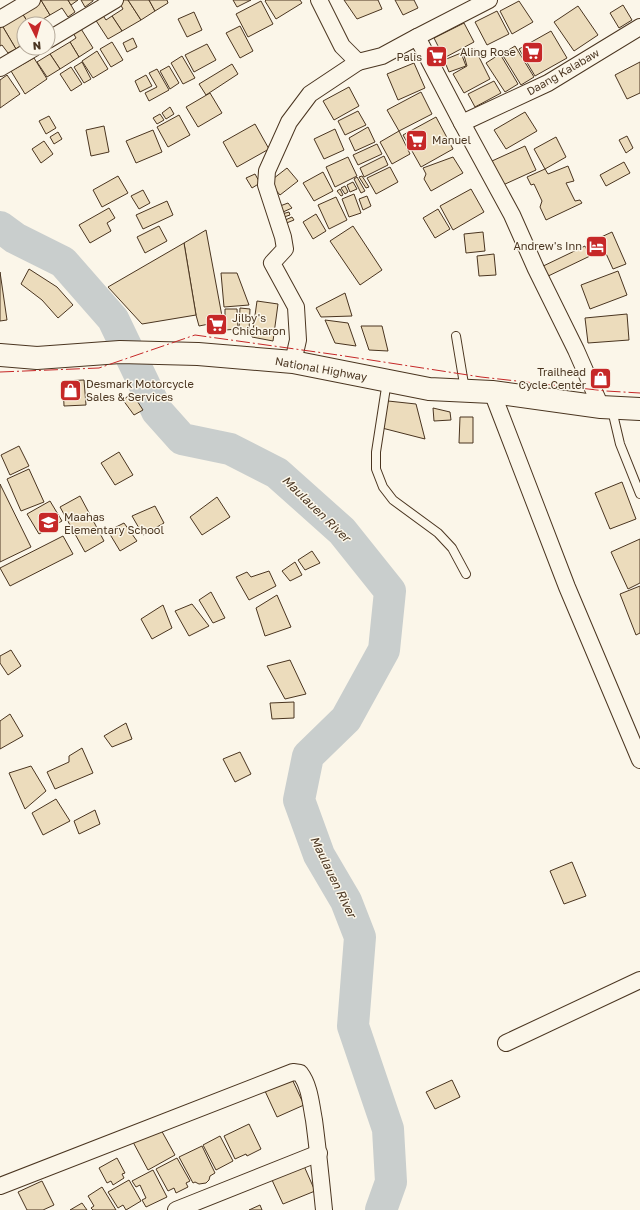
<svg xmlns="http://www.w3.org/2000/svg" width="640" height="1210" font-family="'Golos Text',sans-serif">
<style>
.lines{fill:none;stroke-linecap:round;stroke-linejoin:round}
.river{stroke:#c9cecd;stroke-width:32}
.building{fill:#ecdcbc;stroke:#4a3520}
.lane-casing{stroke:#4a3520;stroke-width:10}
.street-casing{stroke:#4a3520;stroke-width:18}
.primary-casing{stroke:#4a3520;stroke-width:24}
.lane{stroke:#fbf6e9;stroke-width:8}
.street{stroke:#fbf6e9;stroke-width:16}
.primary{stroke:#fbf6e9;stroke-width:22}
.power{stroke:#c62828;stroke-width:1;stroke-dasharray:14 3 2 3;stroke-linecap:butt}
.labels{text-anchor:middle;stroke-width:3;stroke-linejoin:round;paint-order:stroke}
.poi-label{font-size:11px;fill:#4a3520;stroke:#fbf6e9;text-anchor:end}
.street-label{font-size:11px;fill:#4a3520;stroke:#fbf6e9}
.water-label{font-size:12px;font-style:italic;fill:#4a3520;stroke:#fbf6e9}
</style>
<rect width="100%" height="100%" fill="#fbf6e9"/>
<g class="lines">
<polyline class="river" points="0,227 15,238 63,262 113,319 157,411 182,439 230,449 277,473 342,531 390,591 384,650 346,719 308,756 299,800 319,855 346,901 360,937 353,1026 388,1129 391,1182 381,1210"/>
</g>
<g class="building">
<polygon points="37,0 41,0 50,15 38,22 39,24 29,24 20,10"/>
<polygon points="41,0 68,0 75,12 68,17 62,8 50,15"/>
<polygon points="68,0 78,0 71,5"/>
<polygon points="81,0 93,0 93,1 85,7"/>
<polygon points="118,0 128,0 141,20 122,31 112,16 123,9"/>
<polygon points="128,0 149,0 155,11 141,20"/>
<polygon points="149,0 167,0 168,3 155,11"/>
<polygon points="233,0 251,0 237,7"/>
<polygon points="266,0 300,0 302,3 276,19 265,1"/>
<polygon points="344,0 378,0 382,9 357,19"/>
<polygon points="395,0 414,0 418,8 403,15"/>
<polygon points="261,1 273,24 248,37 236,14"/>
<polygon points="519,1 533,22 512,34 500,11"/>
<polygon points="623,5 632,20 619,28 610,13"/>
<polygon points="578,6 598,35 574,51 554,22"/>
<polygon points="20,10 29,24 24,24 24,34 20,36 24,43 16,49 0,22"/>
<polygon points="497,11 509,34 487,45 475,22"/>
<polygon points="194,12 202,30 187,37 178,19"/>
<polygon points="102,14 106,20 112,16 122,31 108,39 95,19"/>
<polygon points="0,22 16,49 8,53 2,45 0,46"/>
<polygon points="464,23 474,42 444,58 434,38"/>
<polygon points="78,24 93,48 79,57 70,42 76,38 71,29"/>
<polygon points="240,26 253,51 240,58 226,33"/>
<polygon points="551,31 567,58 535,76 519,49"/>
<polygon points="133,38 137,47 127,52 123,43"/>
<polygon points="70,42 79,57 60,69 50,54"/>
<polygon points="112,42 123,60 111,67 100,49"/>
<polygon points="207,44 216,60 194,72 185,55"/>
<polygon points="515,46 534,77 521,85 502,54"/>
<polygon points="475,49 490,79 464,93 453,74 467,66 463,52"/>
<polygon points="97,51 108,69 93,78 82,61"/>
<polygon points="461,53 466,66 449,72 444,60"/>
<polygon points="50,54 60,69 47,77 37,62"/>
<polygon points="500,54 518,84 505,92 486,63"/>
<polygon points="182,56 195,78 183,84 171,63"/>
<polygon points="34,58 47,79 25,94 11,71"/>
<polygon points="82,62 91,79 84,83 74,67"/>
<polygon points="640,62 640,93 627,99 615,75"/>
<polygon points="414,63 425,88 398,100 387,74"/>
<polygon points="232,64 238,74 206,95 199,84"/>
<polygon points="169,66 179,83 170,89 160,71"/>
<polygon points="71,67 82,84 71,91 60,74"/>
<polygon points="157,69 169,90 149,101 145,93 157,87 149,73"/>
<polygon points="7,75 20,94 0,108 0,80"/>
<polygon points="146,75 152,86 140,92 135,81"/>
<polygon points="494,81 501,93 475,107 468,94"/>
<polygon points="349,87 359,106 334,120 323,101"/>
<polygon points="421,92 432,114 399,131 387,110"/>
<polygon points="210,93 222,113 198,127 186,107"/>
<polygon points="170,107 174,114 166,119 162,113"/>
<polygon points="358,111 366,125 345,135 338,121"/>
<polygon points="525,112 537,131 506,149 494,130"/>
<polygon points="160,114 164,120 157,124 153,118"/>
<polygon points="179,115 190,135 168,147 157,127"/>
<polygon points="49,116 56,128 46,134 39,121"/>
<polygon points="436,117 453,149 421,167 403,135"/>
<polygon points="255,124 269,149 237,167 223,142"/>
<polygon points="104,126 109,152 91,156 86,130"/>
<polygon points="368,127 375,142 355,151 349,138"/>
<polygon points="335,129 344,150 324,159 314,139"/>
<polygon points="153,130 162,152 136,163 126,141"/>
<polygon points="399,131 410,154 392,164 380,142"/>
<polygon points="58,132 62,139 54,144 50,137"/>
<polygon points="627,136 633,148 626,153 619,140"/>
<polygon points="556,137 566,157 545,169 534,149"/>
<polygon points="44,141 53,154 41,163 32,149"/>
<polygon points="377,144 382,154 358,165 353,155"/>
<polygon points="525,146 536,170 503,185 492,161"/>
<polygon points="384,156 388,165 364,177 360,168"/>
<polygon points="348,157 357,176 335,187 326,167"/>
<polygon points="453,157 463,173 431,191 424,179 426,174 423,168"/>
<polygon points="624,162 630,173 606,186 600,175"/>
<polygon points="568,166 574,181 566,183 575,201 580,200 582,203 546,220 540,207 542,201 534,184 531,185 527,177 545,169 548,174"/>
<polygon points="390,167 398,182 376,194 367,178"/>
<polygon points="287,168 298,181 280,195 269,182"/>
<polygon points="323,172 333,191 314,201 303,183"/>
<polygon points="255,174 260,183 252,188 246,178"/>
<polygon points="118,176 128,193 102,207 93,190"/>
<polygon points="362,176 369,187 366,188 359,177"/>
<polygon points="357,177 365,191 361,193 354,179"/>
<polygon points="353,182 357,189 350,192 347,185"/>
<polygon points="345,186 348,192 345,194 341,188"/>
<polygon points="340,189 343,195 341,196 337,191"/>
<polygon points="471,189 484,212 453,230 440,206"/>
<polygon points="143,190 150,203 139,209 131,196"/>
<polygon points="354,194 361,213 349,217 342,199"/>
<polygon points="367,196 371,206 363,210 359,199"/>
<polygon points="336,197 347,220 329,229 318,205"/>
<polygon points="167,201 173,215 143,229 136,215"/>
<polygon points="288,203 292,208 283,212 280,206"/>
<polygon points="109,208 115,218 107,223 111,231 90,243 79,225"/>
<polygon points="438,209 450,229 435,238 423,218"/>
<polygon points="289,212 290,215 284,217 282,214"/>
<polygon points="316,214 326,231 313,239 303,222"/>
<polygon points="292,217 294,220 284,224 283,221"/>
<polygon points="159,226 167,241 145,253 137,237"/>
<polygon points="353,226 382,270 360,285 330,241"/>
<polygon points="206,230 224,327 210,330 209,324 199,326 196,315 184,243"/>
<polygon points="483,232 485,251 466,253 464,234"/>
<polygon points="612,232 626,264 613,269 599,238"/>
<polygon points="184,243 196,315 142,324 108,287"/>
<polygon points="585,246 590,256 542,279 537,269"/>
<polygon points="494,254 496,275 479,276 477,256"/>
<polygon points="29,269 57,287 73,305 58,318 42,300 21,284"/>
<polygon points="618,271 627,295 590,309 581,285"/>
<polygon points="0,272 7,320 0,321"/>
<polygon points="221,273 237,273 249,305 224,307"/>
<polygon points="345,293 352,316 321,317 316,308"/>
<polygon points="257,301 278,304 273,341 252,337"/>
<polygon points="240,308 250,309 249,330 239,329"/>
<polygon points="225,309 237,309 238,329 225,330"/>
<polygon points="627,314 629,340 588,343 585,318"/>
<polygon points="325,320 348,323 356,346 335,343"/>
<polygon points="361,326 382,326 388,351 369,350"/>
<polygon points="84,380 86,405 64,406 63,381"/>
<polygon points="132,393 143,410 134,415 123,400"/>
<polygon points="388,401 416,404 425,439 382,428"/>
<polygon points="433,408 450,412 451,420 434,421"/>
<polygon points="460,417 473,417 473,443 459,443"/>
<polygon points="19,446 29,466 10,475 1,455"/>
<polygon points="119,452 133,475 115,485 101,463"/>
<polygon points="29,469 44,502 21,511 7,479"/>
<polygon points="622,482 636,519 610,529 595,493"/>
<polygon points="0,484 31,547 0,562"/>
<polygon points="80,496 104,541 85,552 60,507"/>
<polygon points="217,497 230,517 202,535 190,517"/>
<polygon points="50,501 62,521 39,534 27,514"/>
<polygon points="155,506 164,523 143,535 132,516"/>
<polygon points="124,523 137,541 120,551 108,531"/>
<polygon points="63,536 73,554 10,586 0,568"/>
<polygon points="640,539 640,583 628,589 611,552"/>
<polygon points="312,551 320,563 305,570 298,560"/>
<polygon points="295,562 302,575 290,581 282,571"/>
<polygon points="269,571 276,586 249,600 236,577 247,572 251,577"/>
<polygon points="640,586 640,633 636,635 620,594"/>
<polygon points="211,592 225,618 213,623 199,600"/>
<polygon points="277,595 291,627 265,636 256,608"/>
<polygon points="192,604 209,626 189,636 175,611"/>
<polygon points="163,605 172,628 152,639 141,619"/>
<polygon points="11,650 21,666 8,675 0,663 0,656"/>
<polygon points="290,660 306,694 285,699 267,666"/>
<polygon points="294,702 294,718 272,719 270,703"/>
<polygon points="10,714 23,736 0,749 0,721"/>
<polygon points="126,723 132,739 112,747 104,736"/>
<polygon points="82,748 93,773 55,789 47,772 69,762 69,756"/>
<polygon points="240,752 251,774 235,782 223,759"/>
<polygon points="31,766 46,791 25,809 9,773"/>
<polygon points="56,799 70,821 43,835 32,813"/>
<polygon points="95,810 100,824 79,834 74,821"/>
<polygon points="572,862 586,896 564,904 550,871"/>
<polygon points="292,1079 304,1105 277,1117 265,1091"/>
<polygon points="452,1080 460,1097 435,1109 426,1092"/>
<polygon points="249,1124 261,1149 247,1156 246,1154 235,1159 224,1136"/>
<polygon points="160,1128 175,1155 148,1170 133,1142"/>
<polygon points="220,1136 233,1161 216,1170 203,1145"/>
<polygon points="202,1146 215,1173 210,1176 209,1180 206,1183 199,1184 195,1182 193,1183 179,1157"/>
<polygon points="117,1158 125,1173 122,1174 124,1178 113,1185 111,1181 107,1183 99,1168"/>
<polygon points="177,1158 190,1181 186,1183 188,1187 176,1193 174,1188 168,1191 156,1169"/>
<polygon points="304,1166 315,1191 283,1204 272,1180"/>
<polygon points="153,1170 167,1197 146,1207 142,1200 146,1198 140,1185 136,1187 132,1181"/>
<polygon points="129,1180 141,1201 126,1210 123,1205 118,1208 108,1192"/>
<polygon points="42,1181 54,1205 43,1210 27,1210 18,1192"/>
<polygon points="102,1187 116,1210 93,1210 91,1208 94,1206 88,1196"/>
<polygon points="82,1203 87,1210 70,1210"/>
<polygon points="260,1205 262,1210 249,1210"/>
</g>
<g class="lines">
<defs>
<g id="lane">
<polyline points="456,336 465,390"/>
<polyline points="387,381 376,452 376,469 383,487 393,500 438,533 452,548 466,574"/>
<polyline points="612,410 620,444 640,494"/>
</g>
<g id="street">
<polyline points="319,0 342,46 358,62 382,56 417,37 462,123 512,215 536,269 576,350 601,407"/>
<polyline points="0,19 32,0"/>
<polyline points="417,37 489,0"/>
<polyline points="48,40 115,0"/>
<polyline points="0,68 34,48"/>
<polyline points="462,123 548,83 640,27"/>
<polyline points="293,362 298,340 296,307 272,263 285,249 283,237 266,185 267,171 289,122 310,94 358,62"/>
<polyline points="492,392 567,587 640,760"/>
<polyline points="506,1043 640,980"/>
<path d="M0,1186L293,1072L300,1073C310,1086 311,1105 314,1120C318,1150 321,1180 324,1210"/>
<polyline points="176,1210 319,1153"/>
</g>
<polyline id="primary" points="0,355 37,358 120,352 198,354 293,362 429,389 492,392 601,407 640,409"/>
</defs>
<use href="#lane" class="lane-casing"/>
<use href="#street" class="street-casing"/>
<use href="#primary" class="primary-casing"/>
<use href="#lane" class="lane"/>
<use href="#street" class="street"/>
<use href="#primary" class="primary"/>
<polyline class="power" points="0,372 99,368 195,335 338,355 481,377 606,391 640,393"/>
</g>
<defs>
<symbol id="supermarket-square" viewBox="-11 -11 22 22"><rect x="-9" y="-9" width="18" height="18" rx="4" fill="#c62828" stroke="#fbf6e9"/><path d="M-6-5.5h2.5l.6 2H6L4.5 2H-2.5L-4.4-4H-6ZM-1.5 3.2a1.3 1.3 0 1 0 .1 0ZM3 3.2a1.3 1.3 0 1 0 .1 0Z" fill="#fff"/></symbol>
<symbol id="hotel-square" viewBox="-11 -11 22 22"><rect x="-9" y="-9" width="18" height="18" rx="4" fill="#c62828" stroke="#fbf6e9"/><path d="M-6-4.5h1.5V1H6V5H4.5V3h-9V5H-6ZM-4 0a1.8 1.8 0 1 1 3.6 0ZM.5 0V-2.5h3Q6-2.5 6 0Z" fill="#fff"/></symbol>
<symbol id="shop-square" viewBox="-11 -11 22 22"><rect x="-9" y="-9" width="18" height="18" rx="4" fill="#c62828" stroke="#fbf6e9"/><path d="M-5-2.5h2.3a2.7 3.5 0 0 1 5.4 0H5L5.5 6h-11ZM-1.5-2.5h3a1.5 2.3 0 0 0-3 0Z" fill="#fff"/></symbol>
<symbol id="school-square" viewBox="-11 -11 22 22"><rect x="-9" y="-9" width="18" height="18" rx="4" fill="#c62828" stroke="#fbf6e9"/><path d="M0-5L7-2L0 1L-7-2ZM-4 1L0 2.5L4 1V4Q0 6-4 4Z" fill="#fff"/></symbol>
</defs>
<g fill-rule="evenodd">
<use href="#supermarket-square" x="520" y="40" width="25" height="25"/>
<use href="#supermarket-square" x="424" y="44" width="25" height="25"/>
<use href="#supermarket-square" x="404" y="128" width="25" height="25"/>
<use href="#hotel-square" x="584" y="234" width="25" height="25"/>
<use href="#supermarket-square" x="204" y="312" width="25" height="25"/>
<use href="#shop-square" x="588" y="366" width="25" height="25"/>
<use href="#shop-square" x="58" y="378" width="25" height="25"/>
<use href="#school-square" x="36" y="510" width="25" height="25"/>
</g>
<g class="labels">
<g class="poi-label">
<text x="516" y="56">Aling Rose</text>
<text x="422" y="61">Palis</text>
<text x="432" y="144" text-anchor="start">Manuel</text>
<text x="582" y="250">Andrew's Inn</text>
<text x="232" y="322" text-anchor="start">Jilby's<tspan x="232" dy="13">Chicharon</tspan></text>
<text x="586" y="376">Trailhead<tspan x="586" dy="13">Cycle Center</tspan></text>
<text x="86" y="388" text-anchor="start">Desmark Motorcycle<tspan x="86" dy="13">Sales &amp; Services</tspan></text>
<text x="64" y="521" text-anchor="start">Maahas<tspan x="64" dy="13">Elementary School</tspan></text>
</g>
<g class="street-label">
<text transform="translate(563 72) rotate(-30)" y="4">Daang Kalabaw</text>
<text transform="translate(321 369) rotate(10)" y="4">National Highway</text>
</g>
<g class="water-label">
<text transform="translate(316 509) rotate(44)" y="4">Maulauen River</text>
<text transform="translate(333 877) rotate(64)" y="4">Maulauen River</text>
</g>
</g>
<g transform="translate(36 36) rotate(175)"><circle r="19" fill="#fbf6e9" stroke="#b4a999"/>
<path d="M0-3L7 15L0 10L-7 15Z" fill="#c62828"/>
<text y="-6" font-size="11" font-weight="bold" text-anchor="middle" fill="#4a3520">N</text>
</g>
</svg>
